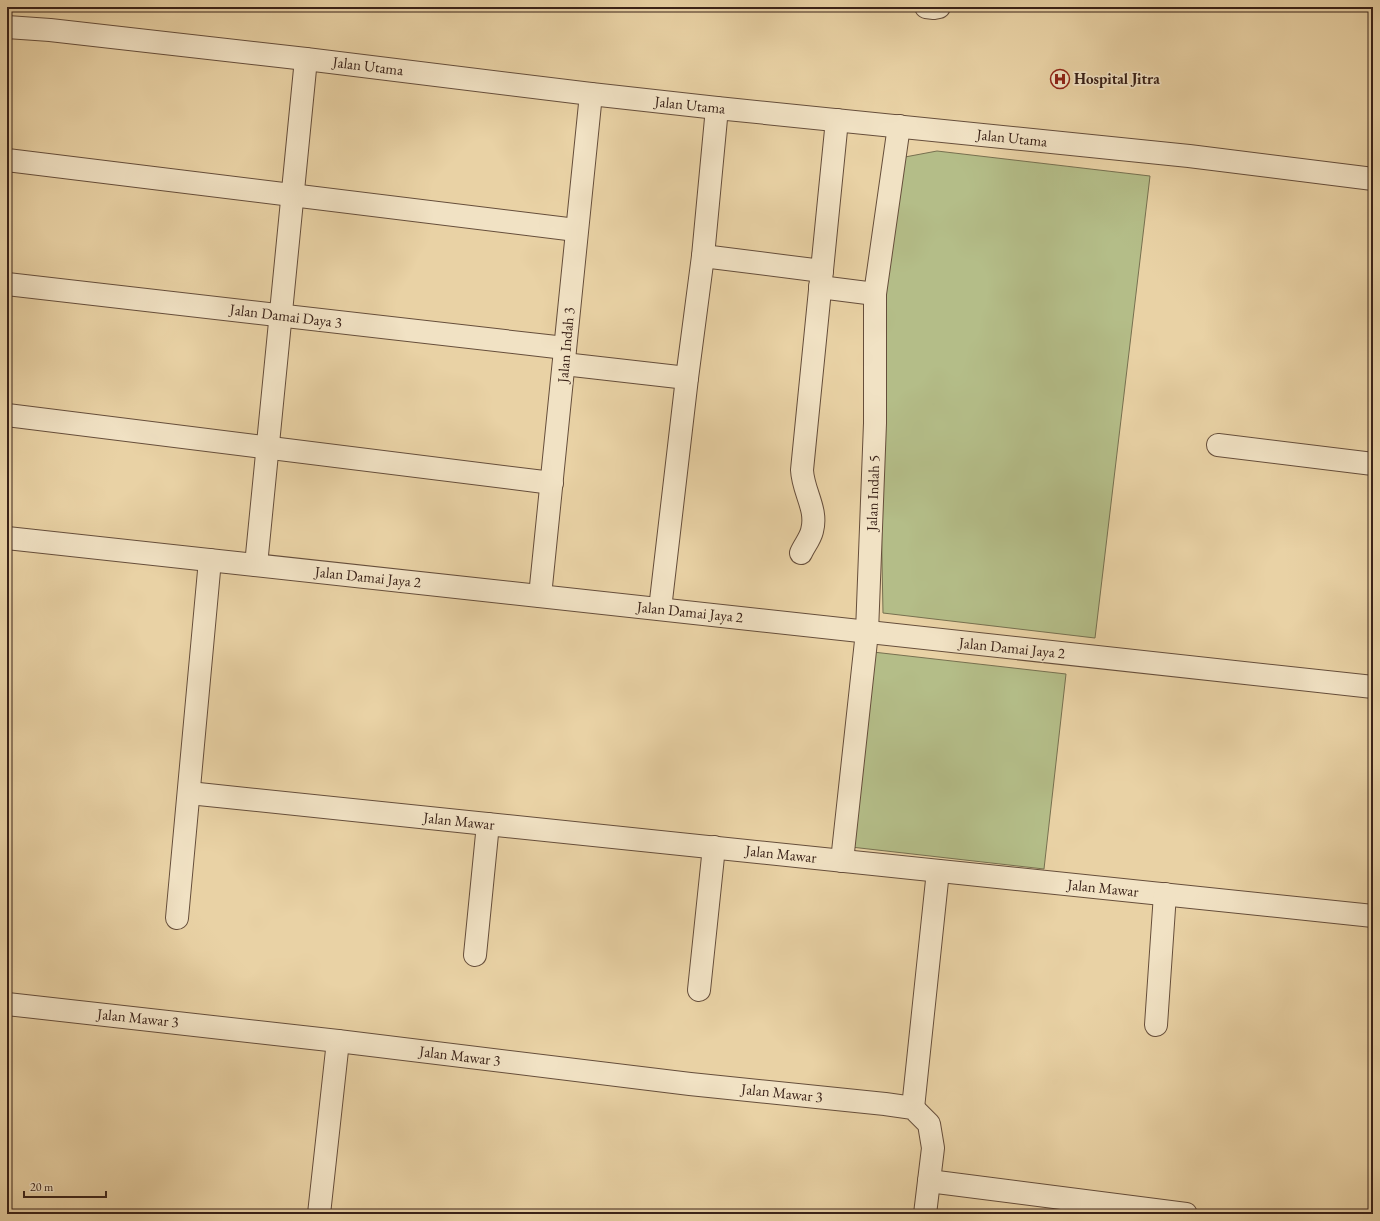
<svg xmlns="http://www.w3.org/2000/svg" width="1380" height="1221" font-family="'EB Garamond',serif">
<style>
.green{fill:#b4bd88;stroke:#777050}
.lines{fill:none;stroke-linecap:round;stroke-linejoin:round}
.minor-casing{stroke:#664e3b;stroke-width:24}
.minor{stroke:#f1e2c4;stroke-width:22}
.labels{text-anchor:middle;stroke-width:3.5;stroke-linejoin:round;paint-order:stroke}
.street-label{font-size:15px;fill:#3a2218;stroke:#f1e2c4}
.poi-label{font-size:15px;font-weight:bold;fill:#3a2218;stroke:#f1e2c4;text-anchor:start}
</style>
<rect width="100%" height="100%" fill="#e9d2a5"/>
<filter id="stains"><feTurbulence type="fractalNoise" baseFrequency=".005" numOctaves="4"/><feColorMatrix values="0 0 0 0 .2 0 0 0 0 .09 0 0 0 0 .02 0 0 0 .5 -.17"/></filter>
<radialGradient id="worn" r=".72"><stop offset=".6" stop-color="#630" stop-opacity="0"/><stop offset="1" stop-color="#630" stop-opacity=".3"/></radialGradient>
<g class="green">
<polygon points="937,151 1150,176 1095,638 883,613 878,347 905,157"/>
<polygon points="873,652 1066,674 1044,869 851,847"/>
</g>
<g class="lines">
<defs>
<g id="minor">
<polyline points="926,7 934,8 939,7"/>
<polyline points="7,27 50,30 306,59 591,94 717,108 1189,156 1373,179"/>
<polyline points="7,160 576,230"/>
<polyline points="703,256 822,271"/>
<polyline points="7,284 565,348"/>
<polyline points="820,287 875,294"/>
<polyline points="564,364 687,378"/>
<polyline points="7,415 552,483"/>
<polyline points="1218,445 1373,464"/>
<polyline points="7,538 1373,687"/>
<path d="M801,553C804,546 810,539 812,531C818,509 803,492 802,470L837,120"/>
<polyline points="256,565 306,59"/>
<polyline points="540,596 591,94"/>
<polyline points="660,609 687,378 703,256 717,108"/>
<polyline points="189,793 1373,916"/>
<polyline points="842,861 867,632 875,423 875,294 899,126"/>
<polyline points="177,918 210,560"/>
<polyline points="475,955 488,824"/>
<polyline points="699,990 714,847"/>
<polyline points="7,1004 338,1041 690,1084 885,1104 913,1108 929,1124 933,1148 925,1214"/>
<polyline points="1156,1025 1165,894"/>
<polyline points="913,1108 938,871"/>
<polyline points="929,1181 1186,1214"/>
<polyline points="319,1214 338,1041"/>
</g>
</defs>
<use href="#minor" class="minor-casing"/>
<use href="#minor" class="minor"/>
</g>
<defs>
<symbol id="hospital-ring" viewBox="-11 -11 22 22"><circle r="9.5" fill="#f1e2c4" stroke="#8f2418" stroke-width="1.5"/><path d="M-5-5h3v3.5h4V-5h3V5h-3V1.5h-4V5h-3Z" fill="#8f2418"/></symbol>
</defs>
<g fill-rule="evenodd">
<use href="#hospital-ring" x="1049" y="68" width="22" height="22"/>
</g>
<g class="labels">
<g class="street-label">
<text transform="translate(368 66) rotate(7)" y="5">Jalan Utama</text>
<text transform="translate(690 105) rotate(6)" y="5">Jalan Utama</text>
<text transform="translate(1012 138) rotate(6)" y="5">Jalan Utama</text>
<text transform="translate(286 316) rotate(7)" y="5">Jalan Damai Daya 3</text>
<text transform="translate(566 345) rotate(-85)" y="5">Jalan Indah 3</text>
<text transform="translate(873 493) rotate(-88)" y="5">Jalan Indah 5</text>
<text transform="translate(368 577) rotate(6)" y="5">Jalan Damai Jaya 2</text>
<text transform="translate(690 612) rotate(6)" y="5">Jalan Damai Jaya 2</text>
<text transform="translate(1012 648) rotate(6)" y="5">Jalan Damai Jaya 2</text>
<text transform="translate(459 821) rotate(6)" y="5">Jalan Mawar</text>
<text transform="translate(781 854) rotate(6)" y="5">Jalan Mawar</text>
<text transform="translate(1103 888) rotate(6)" y="5">Jalan Mawar</text>
<text transform="translate(138 1018) rotate(6)" y="5">Jalan Mawar 3</text>
<text transform="translate(460 1056) rotate(7)" y="5">Jalan Mawar 3</text>
<text transform="translate(782 1093) rotate(6)" y="5">Jalan Mawar 3</text>
</g>
<g class="poi-label">
<text x="1074" y="84">Hospital Jitra</text>
</g>
</g>
<rect width="1380" height="1221" fill="none" stroke="#e9d2a5" stroke-width="24"/>
<rect x="8" y="8" width="1364" height="1205" fill="none" stroke="#3a2218" stroke-width="2"/>
<rect x="12" y="12" width="1356" height="1197" fill="none" stroke="#3a2218"/>
<path d="M24 1191v6h82v-6" fill="none" stroke="#3a2218" stroke-width="2"/>
<text x="30" y="1191" font-size="12" fill="#3a2218" stroke="#f1e2c4" stroke-width="3" paint-order="stroke">20 m</text>
<rect width="100%" height="100%" filter="url(#stains)"/>
<rect width="100%" height="100%" fill="url(#worn)"/>
</svg>
